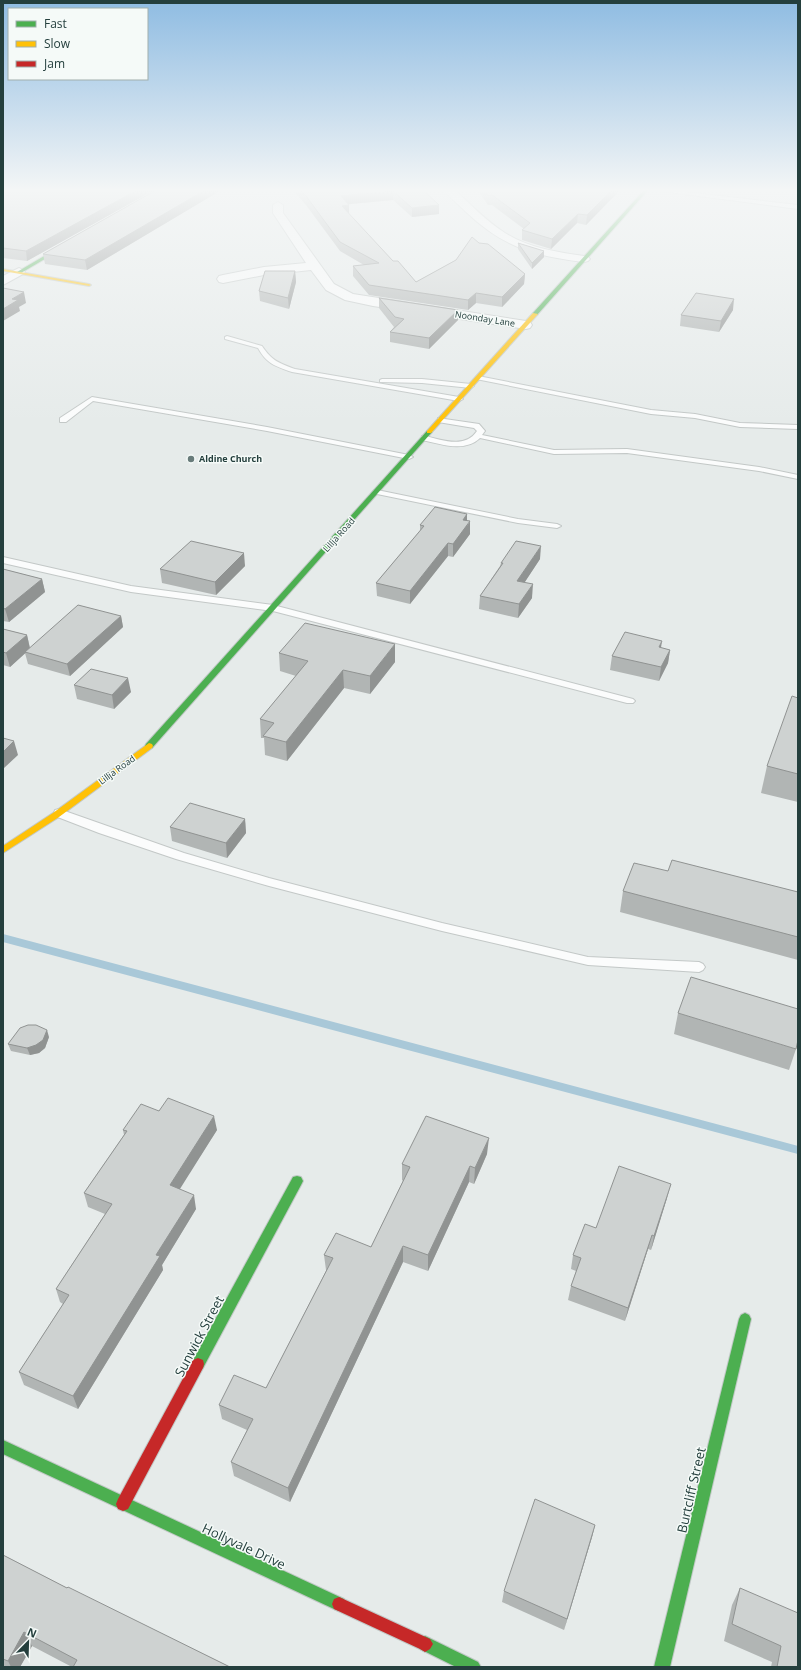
<svg xmlns="http://www.w3.org/2000/svg" width="801" height="1670" font-family="'Open Sans',sans-serif">
<style>
.lines{fill:none;stroke-linecap:round;stroke-linejoin:round}
.stream{stroke:#a9c8d8;stroke-width:8}
.lane-casing{stroke:#c3c8c7;stroke-width:2}
.street-casing{stroke:#c3c8c7;stroke-width:2}
.fast-casing{stroke:#c2c9c7;stroke-width:2}
.slow-casing{stroke:#c2c9c7;stroke-width:2}
.jam-casing{stroke:#c2c9c7;stroke-width:2}
.lane{fill:#fbfcfc;fill-rule:evenodd}
.street{fill:#fbfcfc;fill-rule:evenodd}
.fast{fill:#4caf50;fill-rule:evenodd}
.slow{fill:#ffc107;fill-rule:evenodd}
.jam{fill:#c62828;fill-rule:evenodd}
.wall{fill:#b1b5b4}
.shaded-wall{fill:#909392}
.building{fill:#ced2d1;stroke:#909392}
.poi-dot{fill:#687b7a;stroke:#f5faf8;stroke-width:1.5}
.labels{text-anchor:middle;stroke-width:3;stroke-linejoin:round;paint-order:stroke}
.far-street-label{font-size:9px;fill:#243f3d;stroke:#f5faf8}
.far-poi-label{font-size:9px;font-weight:bold;fill:#243f3d;stroke:#f5faf8;text-anchor:start}
.near-street-label{font-size:13px;fill:#243f3d;stroke:#f5faf8}
</style>
<rect width="100%" height="100%" fill="#e6ebea"/>
<g class="lines">
<polyline class="stream" points="3,938 798,1150"/>
<defs>
<g id="lane">
<polygon points="645,189 658,189 798,205 798,209"/>
<path d="M227,336L262,346C272,361 279,363 295,369L459,397L463,399L459,401L292,372C275,366 267,364 258,348L225,339V337Z"/>
<polygon points="478,376 651,410 695,414 740,423 798,425 798,429 740,427 695,418 651,414 476,379 476,377"/>
<polygon points="382,379 422,379 471,384 474,386 471,388 422,383 380,382 380,380"/>
<polygon points="92,397 267,427 409,455 413,457 409,459 267,431 93,401 66,422 60,422 60,418"/>
<path d="M438,418L479,424L485,431L482,435L554,450L627,449L759,467L798,475V479L759,471L627,453L554,454L480,438C464,453 441,444 422,440V436H425C442,440 465,449 477,431L474,428L438,422Z"/>
<polygon points="374,490 377,490 518,519 557,524 561,526 557,528 518,523 377,494 373,492"/>
<polygon points="3,557 131,586 273,605 633,699 635,701 633,703 627,703 273,611 131,592 3,563"/>
<polygon points="59,809 184,853 269,878 442,923 588,957 699,962 703,964 705,967 703,970 699,972 588,965 442,931 269,886 176,859 99,833 55,816 54,813 55,810"/>
</g>
<g id="street">
<path d="M443,189H454C470,204 486,221 505,233C529,248 556,252 584,256L588,257L590,259L588,261L584,262C533,256 503,247 465,211C458,204 449,197 443,189Z"/>
<polygon points="278,202 283,205 283,213 334,284 353,294 526,321 530,322 532,325 530,328 526,329 373,306 345,300 326,290 311,270 264,275 223,283 219,282 217,279 219,276 223,275 264,267 306,263 273,213 273,205"/>
<polygon points="19,268 23,270 25,272 23,274 3,285 3,276"/>
</g>
<g id="fast">
<polygon points="645,189 649,189 537,315 533,315 533,313"/>
<polygon points="68,242 72,243 21,273 17,272"/>
<polygon points="427,431 432,432 152,748 146,748 145,746 146,744"/>
<polygon points="297,1176 301,1177 303,1181 301,1185 203,1368 198,1370 193,1368 192,1364 193,1360 293,1177"/>
<polygon points="745,1313 749,1315 751,1319 670,1667 654,1667 739,1319 741,1315"/>
<polygon points="3,1440 344,1599 346,1604 344,1609 339,1611 334,1609 3,1454"/>
<polygon points="425,1636 478,1662 481,1667 456,1667 420,1649 417,1644 420,1639"/>
</g>
<g id="slow">
<polygon points="3,269 89,284 91,285 89,286 3,271"/>
<polygon points="533,313 538,314 431,433 427,433 427,431"/>
<polygon points="149,743 152,744 153,746 152,748 59,817 3,853 3,846 53,813"/>
</g>
<g id="jam">
<polygon points="198,1358 203,1360 204,1364 203,1368 128,1509 123,1511 118,1509 116,1504 118,1499 193,1360"/>
<polygon points="339,1597 430,1639 433,1644 430,1649 425,1652 420,1649 334,1609 332,1604 334,1599"/>
</g>
</defs>
<use href="#lane" class="lane-casing"/>
<use href="#street" class="street-casing"/>
<use href="#fast" class="fast-casing"/>
<use href="#slow" class="slow-casing"/>
<use href="#jam" class="jam-casing"/>
<use href="#lane" class="lane"/>
<use href="#street" class="street"/>
<use href="#fast" class="fast"/>
<use href="#slow" class="slow"/>
<use href="#jam" class="jam"/>
</g>
<g class="wall">
<polygon points="3,189 156,189 27,261 3,258"/>
<polygon points="158,189 223,189 87,270 45,264 43,254"/>
<polygon points="292,189 422,189 439,205 439,214 412,217 393,200 349,204 349,214 393,261 416,282 456,260 479,243 525,274 524,284 502,307 476,303 468,310 369,295 353,276 353,266 364,265 340,251 306,205"/>
<polygon points="477,189 621,189 586,225 577,223 551,249 522,240 522,230 524,229 492,205 488,205"/>
<polygon points="518,243 544,251 544,257 532,269 518,249"/>
<polygon points="295,271 296,282 289,309 260,301 259,291"/>
<polygon points="379,298 458,320 429,349 390,342 390,332 394,327 379,308"/>
<polygon points="733,310 719,332 680,326 681,315"/>
<polygon points="467,514 467,520 470,534 453,557 448,556 410,604 377,596 376,583 420,531 420,525"/>
<polygon points="540,559 524,583 532,598 518,618 479,609 480,596 500,566 501,563"/>
<polygon points="245,566 216,595 162,583 160,569"/>
<polygon points="3,569 42,579 45,592 9,622 3,621"/>
<polygon points="121,616 123,627 70,676 28,664 25,653 10,667 3,665 3,629 27,635 30,648"/>
<polygon points="661,648 670,650 668,663 659,681 610,670 612,656"/>
<polygon points="279,653 395,662 370,694 344,688 287,761 265,755 264,738 261,738 260,719 296,676 280,671"/>
<polygon points="74,685 131,692 114,709 77,699"/>
<polygon points="798,698 798,802 761,793 767,766"/>
<polygon points="245,819 246,833 227,858 172,841 170,827"/>
<polygon points="668,871 798,892 798,960 620,912 623,891"/>
<polygon points="678,1013 796,1049 789,1070 674,1034"/>
<polygon points="49,1037 45,1048 39,1053 30,1055 11,1051 8,1044"/>
<polygon points="159,1111 217,1130 179,1189 196,1209 162,1265 163,1270 78,1409 24,1385 19,1372 63,1304 60,1302 56,1289 105,1214 88,1207 84,1193 124,1135 123,1130"/>
<polygon points="487,1154 474,1184 469,1182 428,1271 403,1262 290,1502 234,1476 231,1462 247,1430 222,1419 219,1405 266,1388 326,1271 326,1270 324,1255 371,1247 403,1181 402,1180 402,1164"/>
<polygon points="667,1198 651,1250 648,1249 625,1321 568,1300 571,1286 576,1271 571,1269 573,1255 596,1228"/>
<polygon points="595,1525 592,1537 564,1630 502,1602 504,1591"/>
<polygon points="3,1555 67,1588 230,1667 72,1667 32,1646 20,1667 3,1667"/>
<polygon points="740,1588 798,1667 771,1667 772,1662 724,1641 732,1605"/>
</g>
<g class="shaded-wall">
<polygon points="139,189 156,189 27,261 26,251"/>
<polygon points="207,189 223,189 87,270 85,260"/>
<polygon points="613,189 621,189 586,225 587,215"/>
<polygon points="393,191 393,200 341,205 341,196"/>
<polygon points="349,205 349,214 342,206"/>
<polygon points="439,205 439,214 412,217 412,208"/>
<polygon points="578,214 577,223 551,249 552,239"/>
<polygon points="544,251 544,257 532,269 532,263"/>
<polygon points="295,271 296,282 289,309 288,298"/>
<polygon points="525,274 524,284 502,307 502,297"/>
<polygon points="24,292 26,303 19,307 20,311 3,321 3,309 12,299"/>
<polygon points="476,293 476,303 468,310 468,300"/>
<polygon points="734,299 733,310 719,332 721,321"/>
<polygon points="458,310 458,320 429,349 429,338"/>
<polygon points="467,514 467,526 470,521 470,534 453,557 453,544 463,520"/>
<polygon points="448,543 448,556 410,604 410,591"/>
<polygon points="541,546 540,559 517,594 517,581"/>
<polygon points="244,553 245,566 216,595 215,582"/>
<polygon points="42,579 45,592 9,622 5,609"/>
<polygon points="533,584 532,598 518,618 519,604"/>
<polygon points="121,616 123,627 70,676 67,664"/>
<polygon points="27,635 30,649 10,667 6,653"/>
<polygon points="662,641 660,654 659,647"/>
<polygon points="395,644 395,662 370,694 370,676"/>
<polygon points="670,650 668,663 659,681 661,667"/>
<polygon points="343,670 344,688 287,761 286,742"/>
<polygon points="128,678 131,692 114,709 112,695"/>
<polygon points="14,741 18,755 3,769 3,752"/>
<polygon points="245,819 246,833 227,858 226,843"/>
<polygon points="47,1030 49,1037 45,1048 39,1053 30,1055 27,1048"/>
<polygon points="214,1116 217,1130 173,1200 170,1185"/>
<polygon points="489,1138 487,1154 474,1184 475,1168"/>
<polygon points="470,1166 469,1182 428,1271 428,1255"/>
<polygon points="671,1184 667,1198 651,1250 654,1236"/>
<polygon points="194,1195 196,1209 162,1265 163,1270 78,1409 73,1396 156,1255"/>
<polygon points="652,1235 648,1249 625,1321 628,1308"/>
<polygon points="403,1246 403,1262 290,1502 288,1488"/>
<polygon points="595,1525 592,1537 564,1630 567,1619"/>
<polygon points="24,1632 32,1646 20,1667 11,1667 8,1661"/>
</g>
<g class="building">
<polygon points="3,189 139,189 26,251 3,248"/>
<polygon points="158,189 207,189 85,260 43,254"/>
<polygon points="299,189 422,189 439,205 412,208 393,191 341,196 349,205 342,206 393,261 398,261 416,282 456,260 472,237 479,243 488,244 525,274 502,297 476,293 468,300 369,285 353,266 379,263 340,242 306,196"/>
<polygon points="483,189 613,189 587,215 578,214 552,239 522,230 530,223 492,195 488,196"/>
<polygon points="518,243 544,251 532,263"/>
<polygon points="265,271 295,271 288,298 259,291"/>
<polygon points="3,288 24,292 12,299 18,300 3,309"/>
<polygon points="696,293 734,299 721,321 681,315"/>
<polygon points="379,298 458,310 429,338 390,332 404,319 395,317"/>
<polygon points="435,507 467,514 463,520 470,521 453,544 448,543 410,591 376,583 424,526 420,525"/>
<polygon points="191,541 244,553 215,582 160,569"/>
<polygon points="516,541 541,546 517,581 533,584 519,604 480,596 503,563 501,563"/>
<polygon points="3,569 42,579 5,609 3,608"/>
<polygon points="78,605 121,616 67,664 25,652"/>
<polygon points="305,623 395,644 370,676 343,670 286,742 263,736 274,723 260,719 308,661 279,653"/>
<polygon points="3,629 27,635 6,653 3,652"/>
<polygon points="625,632 662,641 659,647 670,650 661,667 612,656"/>
<polygon points="91,669 128,678 112,695 74,685"/>
<polygon points="792,696 798,698 798,774 767,766"/>
<polygon points="3,738 14,741 3,752"/>
<polygon points="190,803 245,819 226,843 170,827"/>
<polygon points="672,860 798,892 798,937 623,891 634,863 668,871"/>
<polygon points="691,977 798,1009 798,1040 796,1049 678,1013"/>
<polygon points="28,1025 36,1025 47,1030 43,1040 36,1045 27,1048 8,1044 20,1028"/>
<polygon points="168,1098 214,1116 170,1185 194,1195 156,1255 160,1256 73,1396 19,1372 69,1295 56,1289 112,1204 84,1193 127,1131 123,1130 141,1104 159,1111"/>
<polygon points="426,1116 489,1138 475,1168 470,1166 428,1255 403,1246 288,1488 231,1462 253,1419 219,1405 234,1375 266,1388 333,1258 324,1255 336,1233 371,1247 410,1167 402,1164"/>
<polygon points="619,1166 671,1184 654,1236 652,1235 628,1308 571,1286 581,1258 573,1255 585,1224 596,1228"/>
<polygon points="535,1499 595,1525 567,1619 504,1591"/>
<polygon points="3,1555 67,1588 68,1587 230,1667 73,1667 77,1660 24,1632 8,1661 3,1659"/>
<polygon points="740,1588 798,1613 798,1667 777,1667 781,1646 732,1624"/>
</g>
<linearGradient id="sky" x2="0" y2="1"><stop stop-color="#8fbce2"/><stop offset="0.45" stop-color="#f4f6f6"/><stop offset="1" stop-color="#f4f6f6" stop-opacity="0"/></linearGradient>
<rect width="801" height="423" fill="url(#sky)"/>
<circle class="poi-dot" cx="191" cy="459" r="4"/>
<g class="labels">
<g class="far-street-label">
<text transform="translate(485 319) rotate(9)" y="3">Noonday Lane</text>
<text transform="translate(339 535) rotate(-48)" y="3">Lillja Road</text>
<text transform="translate(117 770) rotate(-36)" y="3">Lillja Road</text>
</g>
<g class="far-poi-label">
<text x="199" y="462">Aldine Church</text>
</g>
<g class="near-street-label">
<text transform="translate(199 1336) rotate(-62)" y="5">Sunwick Street</text>
<text transform="translate(691 1490) rotate(-77)" y="5">Burtcliff Street</text>
<text transform="translate(244 1546) rotate(25)" y="5">Hollyvale Drive</text>
</g>
</g>
<rect width="801" height="1670" fill="none" stroke="#243f3d" stroke-width="8"/>
<rect x="8" y="8" width="140" height="72" fill="#f5faf8" stroke="#a1afad"/>
<rect x="16" y="21" width="20" height="6" fill="#4caf50" stroke="#a1afad"/>
<text x="44" y="28" font-size="12" fill="#243f3d">Fast</text>
<rect x="16" y="41" width="20" height="6" fill="#ffc107" stroke="#a1afad"/>
<text x="44" y="48" font-size="12" fill="#243f3d">Slow</text>
<rect x="16" y="61" width="20" height="6" fill="#c62828" stroke="#a1afad"/>
<text x="44" y="68" font-size="12" fill="#243f3d">Jam</text>
<g transform="translate(28 1642) rotate(23)" stroke="#f5faf8" stroke-width="3" paint-order="stroke">
<path d="M0-3L7 15L0 10L-7 15Z" fill="#243f3d"/>
<text y="-6" font-size="11" font-weight="bold" text-anchor="middle" fill="#243f3d">N</text>
</g>
</svg>
